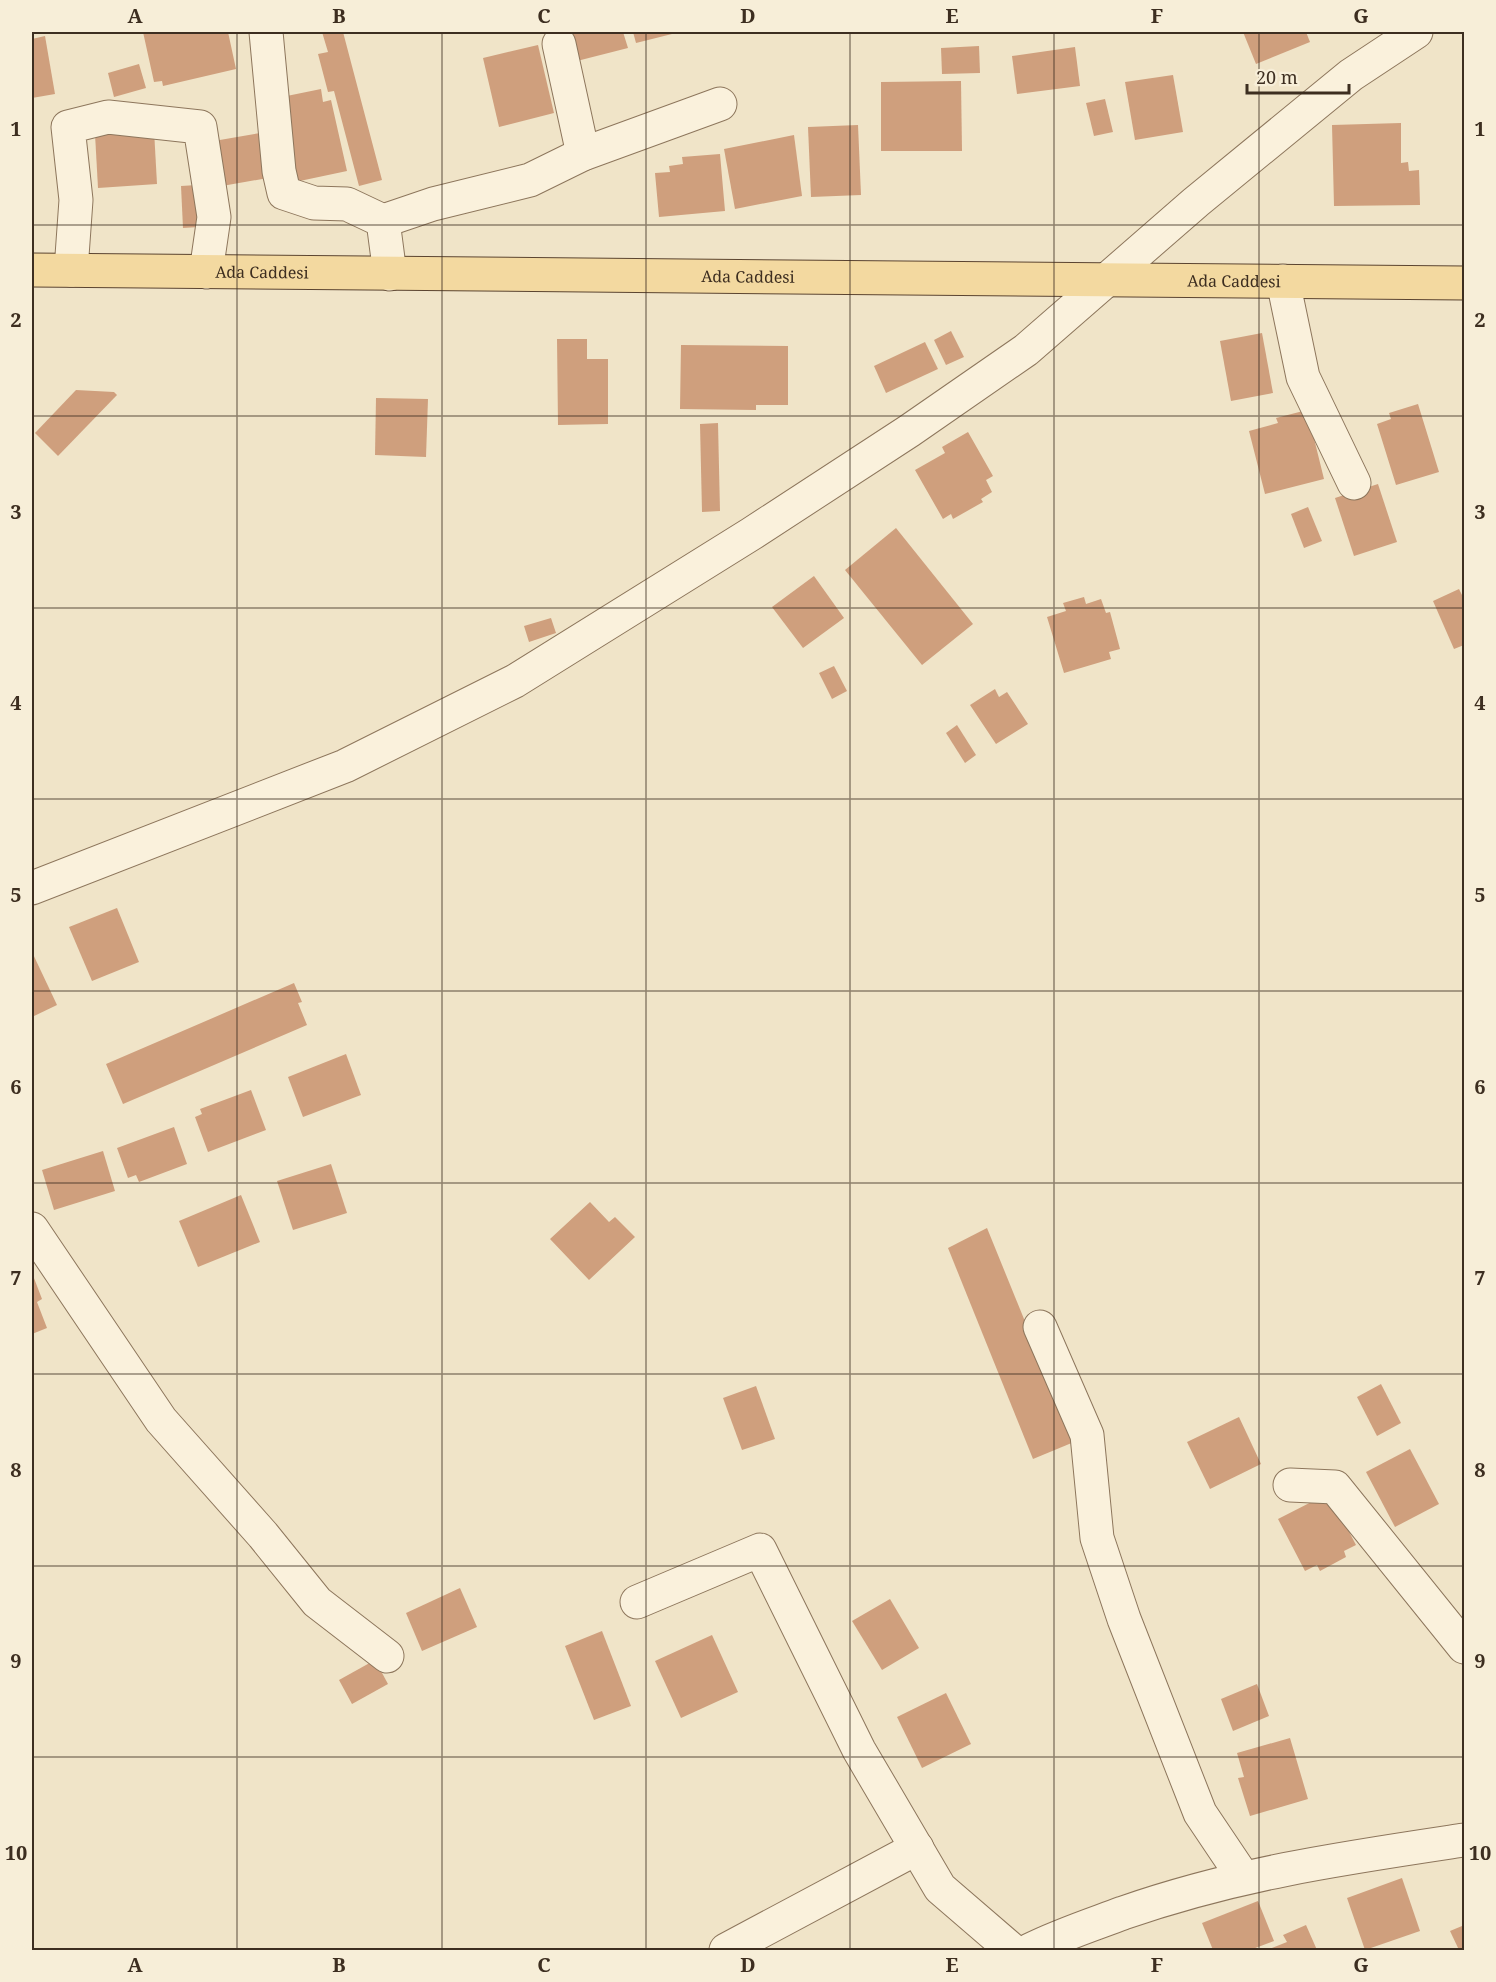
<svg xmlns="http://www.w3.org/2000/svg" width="1496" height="1982" font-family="'Noto Serif',serif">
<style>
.building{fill:#cf9f7d}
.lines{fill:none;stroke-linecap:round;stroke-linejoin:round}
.minor-casing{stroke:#8d765c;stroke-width:35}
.major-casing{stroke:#5b4430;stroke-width:35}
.minor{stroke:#faf1dc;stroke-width:33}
.major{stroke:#f3d9a0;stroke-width:33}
.grid{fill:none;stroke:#3d2e20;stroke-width:1.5;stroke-opacity:0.55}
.labels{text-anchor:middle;stroke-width:6;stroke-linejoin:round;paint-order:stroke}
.street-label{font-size:16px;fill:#3d2e20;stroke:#f7eed8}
.neatline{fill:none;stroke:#3d2e20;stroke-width:2}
.grid-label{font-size:20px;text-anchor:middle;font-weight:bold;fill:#3d2e20}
</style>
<rect width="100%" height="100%" fill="#f0e4c8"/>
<g class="building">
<polygon points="143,32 228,32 236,69 163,86 162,81 154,82"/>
<polygon points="322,32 343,32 382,180 359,186 334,91 328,92 318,54 328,52"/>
<polygon points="565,32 623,32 628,48 573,62"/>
<polygon points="633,32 680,32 636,43"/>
<polygon points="1243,32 1306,32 1310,42 1256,64"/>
<polygon points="45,36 55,94 32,98 32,39"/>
<polygon points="538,45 554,113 499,127 483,58"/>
<polygon points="979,46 980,73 942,74 941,48"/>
<polygon points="1075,47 1080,86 1017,94 1012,56"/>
<polygon points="139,64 146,88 114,97 108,73"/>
<polygon points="1173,75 1183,132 1135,140 1125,82"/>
<polygon points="961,81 962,151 881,151 881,82"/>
<polygon points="321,89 323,102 331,100 347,171 295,182 277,98"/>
<polygon points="1105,99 1113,132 1094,136 1086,103"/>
<polygon points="1401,123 1401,163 1408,162 1409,171 1419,170 1420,205 1334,206 1332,125"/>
<polygon points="858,125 861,195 811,197 808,127"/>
<polygon points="154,130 157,184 98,188 95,134"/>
<polygon points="260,133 268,178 222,186 214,141"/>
<polygon points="794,135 802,196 735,209 724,149"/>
<polygon points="720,154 725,211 659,217 655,173 670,172 669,166 683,164 682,157"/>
<polygon points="197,185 199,227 183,228 181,186"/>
<polygon points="951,331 964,357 946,365 934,340"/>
<polygon points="1262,333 1273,393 1231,401 1220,341"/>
<polygon points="557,339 587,339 587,359 608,359 608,424 558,425"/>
<polygon points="925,342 938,369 886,393 874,366"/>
<polygon points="681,345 788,346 788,405 756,405 756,410 680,409"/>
<polygon points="76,390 114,392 117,395 58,456 35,433"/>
<polygon points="376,398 428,399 426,457 375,455"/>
<polygon points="1418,404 1439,472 1396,485 1377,424 1391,419 1389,413"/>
<polygon points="1307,410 1324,479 1265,494 1249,431 1278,423 1276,418"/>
<polygon points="718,423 720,511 702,512 700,424"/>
<polygon points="968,432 993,476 986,480 992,492 981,499 983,502 953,519 951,514 943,519 915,470 945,453 942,447"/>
<polygon points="1378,484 1397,542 1354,556 1335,498"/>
<polygon points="1308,507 1322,541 1304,548 1291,514"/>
<polygon points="896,528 973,624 922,665 845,570"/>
<polygon points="814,576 844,618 803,648 772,607"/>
<polygon points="1459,589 1462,595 1464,594 1464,645 1454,649 1433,601"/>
<polygon points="1084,597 1086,604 1101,599 1106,613 1110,612 1120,649 1109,652 1111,659 1064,673 1047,617 1066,611 1063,603"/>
<polygon points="551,618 556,633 529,642 524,626"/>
<polygon points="834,666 847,691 832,699 819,673"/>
<polygon points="995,689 999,697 1007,692 1028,724 996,744 970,705"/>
<polygon points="957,725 976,755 965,763 946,733"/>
<polygon points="117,908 139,962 92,981 69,927"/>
<polygon points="32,952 57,1005 32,1017"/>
<polygon points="294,983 302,1002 298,1003 307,1025 123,1104 106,1064"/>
<polygon points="346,1054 361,1095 303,1117 288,1077"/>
<polygon points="251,1090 266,1130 208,1152 195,1117 202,1114 200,1109"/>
<polygon points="174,1127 187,1164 139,1182 136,1175 128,1178 117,1148"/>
<polygon points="103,1151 115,1191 54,1210 42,1170"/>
<polygon points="331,1164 347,1213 293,1230 277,1181"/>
<polygon points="241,1195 260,1242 198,1267 179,1221"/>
<polygon points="590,1202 609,1222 615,1217 635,1237 589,1280 550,1239"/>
<polygon points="987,1228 1074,1442 1033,1459 948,1248"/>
<polygon points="32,1273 42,1299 37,1302 47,1328 32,1334"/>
<polygon points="1381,1384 1401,1423 1377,1436 1357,1397"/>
<polygon points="756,1386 775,1439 742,1450 723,1398"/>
<polygon points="1239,1417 1261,1464 1210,1489 1187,1442"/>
<polygon points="1410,1449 1439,1504 1395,1527 1366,1472"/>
<polygon points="1329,1493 1356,1545 1344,1551 1346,1557 1320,1571 1317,1565 1305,1571 1278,1519"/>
<polygon points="460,1588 477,1627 422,1651 406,1613"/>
<polygon points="890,1599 919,1648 882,1670 852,1621"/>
<polygon points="602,1631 631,1706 594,1720 565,1646"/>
<polygon points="712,1635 738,1692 681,1718 655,1661"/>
<polygon points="375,1660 388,1684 352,1704 339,1680"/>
<polygon points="1257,1684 1269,1716 1233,1731 1221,1699"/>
<polygon points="946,1693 971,1744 922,1768 897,1717"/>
<polygon points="1290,1738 1308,1799 1250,1816 1238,1778 1244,1777 1237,1753"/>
<polygon points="1402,1878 1420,1931 1365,1950 1347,1898"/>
<polygon points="1258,1901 1274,1941 1250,1950 1213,1950 1202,1923"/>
<polygon points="1306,1925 1317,1950 1267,1950 1287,1942 1283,1935"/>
<polygon points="1462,1926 1464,1950 1459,1950 1450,1931"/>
</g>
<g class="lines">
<defs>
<g id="minor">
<polyline points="266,32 279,171 284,193 314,203 347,204 383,221 390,274"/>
<polyline points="559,44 583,154"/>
<polyline points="383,221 433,204 530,180 583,154 720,104"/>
<polyline points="71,270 76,200 68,127 108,117 200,127 214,217 206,272"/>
<polyline points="1283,281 1303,377 1354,483"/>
<polyline points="32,888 345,766 515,681 751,534 909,431 1026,350 1196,202 1351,75 1416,32"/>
<polyline points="32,1229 161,1420 263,1535 317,1602 387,1656"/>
<polyline points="1040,1327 1087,1435 1097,1538 1124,1619 1200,1813 1243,1877"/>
<polyline points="1290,1485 1335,1487 1464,1647"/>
<polyline points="637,1602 760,1550 859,1750 940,1888 1012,1950"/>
<polyline points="726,1950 917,1848"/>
<path d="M1030,1950C1060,1935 1091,1925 1123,1913C1238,1873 1344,1858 1464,1840"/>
</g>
<g id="major">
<path id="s1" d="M32,270L1464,283"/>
</g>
</defs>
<use href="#minor" class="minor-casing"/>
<use href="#major" class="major-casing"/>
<use href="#minor" class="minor"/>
<use href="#major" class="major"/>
</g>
<path class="grid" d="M237,32V1950M442,32V1950M646,32V1950M850,32V1950M1054,32V1950M1259,32V1950M32,225H1464M32,416H1464M32,608H1464M32,799H1464M32,991H1464M32,1183H1464M32,1374H1464M32,1566H1464M32,1757H1464"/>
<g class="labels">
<g class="street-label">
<text dy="6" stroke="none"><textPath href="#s1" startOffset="230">Ada Caddesi</textPath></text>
<text dy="6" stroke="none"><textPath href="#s1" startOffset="716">Ada Caddesi</textPath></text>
<text dy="6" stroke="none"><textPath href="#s1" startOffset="1202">Ada Caddesi</textPath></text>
</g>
</g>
<rect width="1496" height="1982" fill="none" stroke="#f7eed8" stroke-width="66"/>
<path d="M1247 84v9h102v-9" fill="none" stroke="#3d2e20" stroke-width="3"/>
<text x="1256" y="84" font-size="18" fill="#3d2e20" stroke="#f7eed8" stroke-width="4.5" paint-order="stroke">20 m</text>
<rect x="33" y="33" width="1430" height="1916" class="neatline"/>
<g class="grid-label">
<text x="135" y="23">A</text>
<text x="339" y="23">B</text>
<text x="544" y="23">C</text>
<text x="748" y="23">D</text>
<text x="952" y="23">E</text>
<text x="1157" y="23">F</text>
<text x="1361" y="23">G</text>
<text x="16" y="136">1</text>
<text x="1480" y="136">1</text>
<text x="16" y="327">2</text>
<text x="1480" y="327">2</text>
<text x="16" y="519">3</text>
<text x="1480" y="519">3</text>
<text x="16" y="710">4</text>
<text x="1480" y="710">4</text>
<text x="16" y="902">5</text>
<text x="1480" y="902">5</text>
<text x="16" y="1094">6</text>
<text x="1480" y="1094">6</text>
<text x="16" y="1285">7</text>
<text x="1480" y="1285">7</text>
<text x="16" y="1477">8</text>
<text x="1480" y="1477">8</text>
<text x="16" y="1668">9</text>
<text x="1480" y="1668">9</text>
<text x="16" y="1860">10</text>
<text x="1480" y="1860">10</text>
<text x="135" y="1972">A</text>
<text x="339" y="1972">B</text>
<text x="544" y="1972">C</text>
<text x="748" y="1972">D</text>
<text x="952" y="1972">E</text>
<text x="1157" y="1972">F</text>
<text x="1361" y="1972">G</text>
</g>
</svg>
